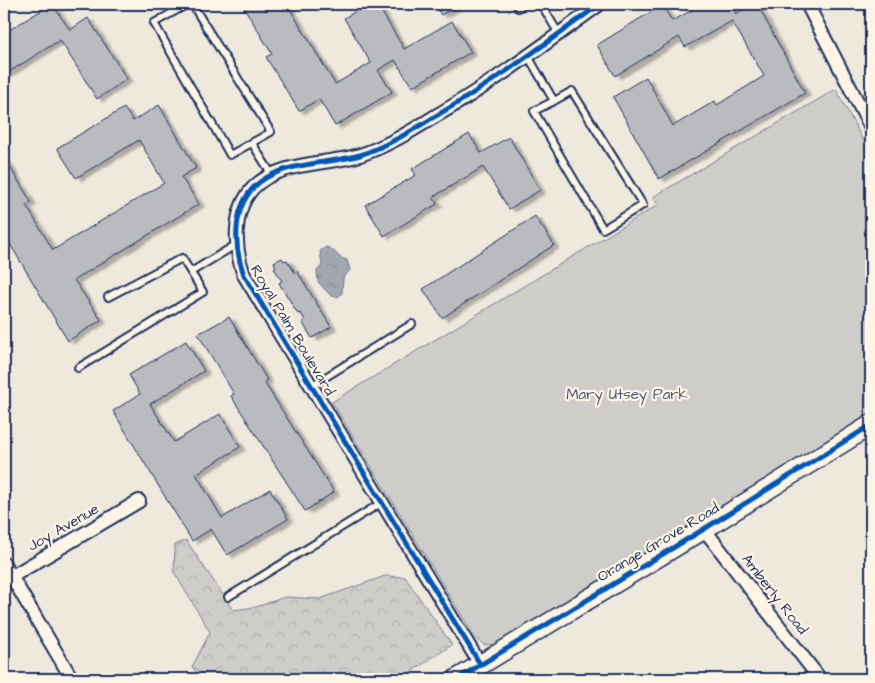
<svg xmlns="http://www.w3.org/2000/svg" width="875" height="683" font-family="'Architects Daughter',sans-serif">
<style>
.green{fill:#cfcdca;stroke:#757e94}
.forest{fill:url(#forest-crowns);stroke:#757e94}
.water{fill:url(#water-ripples);stroke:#6c778f}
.building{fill:#babbbe;stroke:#1b2f5e;filter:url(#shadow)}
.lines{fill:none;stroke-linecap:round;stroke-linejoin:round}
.lane-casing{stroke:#1b2f5e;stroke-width:10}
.street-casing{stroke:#1b2f5e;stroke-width:16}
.secondary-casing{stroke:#1b2f5e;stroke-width:22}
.lane{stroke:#fcf5e5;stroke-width:6}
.street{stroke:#fcf5e5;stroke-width:12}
.secondary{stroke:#fcf5e5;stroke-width:19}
.cycleway-casing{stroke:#fcf5e5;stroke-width:8}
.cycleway{stroke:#0057b8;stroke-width:5}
.labels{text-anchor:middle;stroke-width:4.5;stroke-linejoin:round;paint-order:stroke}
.street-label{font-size:15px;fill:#1b2f5e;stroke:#fcf5e5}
.park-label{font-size:15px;fill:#485679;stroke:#fcf5e5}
</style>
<defs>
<pattern id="forest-crowns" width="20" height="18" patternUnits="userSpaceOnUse" patternTransform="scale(1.25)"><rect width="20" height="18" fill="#cfcdca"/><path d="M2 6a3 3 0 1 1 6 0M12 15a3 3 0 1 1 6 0" fill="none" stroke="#b1b0b0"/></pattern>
<pattern id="water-ripples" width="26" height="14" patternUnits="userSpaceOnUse" patternTransform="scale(1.25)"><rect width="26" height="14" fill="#a2a7af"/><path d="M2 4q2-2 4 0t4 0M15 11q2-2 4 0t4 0" fill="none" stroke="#838892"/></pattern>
<filter id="shadow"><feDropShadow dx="5.5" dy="3" stdDeviation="1" flood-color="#0004"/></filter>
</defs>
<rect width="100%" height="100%" fill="#eee9dd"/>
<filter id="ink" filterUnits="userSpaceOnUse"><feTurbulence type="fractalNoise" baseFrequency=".02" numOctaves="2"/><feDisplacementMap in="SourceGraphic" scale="10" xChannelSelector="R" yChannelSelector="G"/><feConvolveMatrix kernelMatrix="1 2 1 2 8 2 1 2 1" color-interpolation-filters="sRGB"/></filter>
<g filter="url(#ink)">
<polygon class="green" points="836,89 871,156 871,416 496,644 485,645 476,639 332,402 658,205 653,197"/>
<polygon class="forest" points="186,540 233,610 256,607 285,597 320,599 385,576 405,577 452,645 400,679 203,679 192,667 210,632 174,572 175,545"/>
<path class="water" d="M326,247C335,249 337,258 347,260L350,270L343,278L342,293L338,297L331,296L318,282L317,271L322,265L320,251Z"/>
<g class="building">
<polygon points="52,4 70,30 88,18 127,79 97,99 60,40 4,75 4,33"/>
<polygon points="242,4 287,4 335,84 371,63 344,18 363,7 361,4 377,4 404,49 452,21 471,52 412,87 395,60 378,70 392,92 335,126 319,99 299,111 266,57 272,54"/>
<polygon points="434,4 461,4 441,15"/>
<polygon points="703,4 731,4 736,14 752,4 757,4 805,93 659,179 613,97 646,77 673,126 715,101 717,105 764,76 732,21 685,47 679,37 615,76 597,45 662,5 672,21"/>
<polygon points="159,105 196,168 181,177 199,204 74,280 101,320 68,341 4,234 4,157 31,202 26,205 53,250 164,183 139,140 76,178 57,148 124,108 133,121"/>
<polygon points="469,134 481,153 509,137 540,190 509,209 483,167 433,197 437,204 384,236 365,205 416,175 412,169"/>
<polygon points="535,216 554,245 442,318 423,289"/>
<polygon points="282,258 284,261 287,260 295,273 297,271 331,327 312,338 302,322 305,320 301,313 298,314 279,283 282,281 274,268 276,267 274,262"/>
<polygon points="229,317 267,380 264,382 334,492 305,511 231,396 234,394 198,334"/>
<polygon points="186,341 204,371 150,404 174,442 220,414 240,447 196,474 222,518 270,489 288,519 227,555 211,529 192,541 113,411 140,394 129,375"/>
</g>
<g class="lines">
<defs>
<g id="lane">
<polyline points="188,4 154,23 230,155 271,132 192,4"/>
<polyline points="516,4 518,8 524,4"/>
<polyline points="541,4 559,34"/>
<polyline points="528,56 554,101 572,91 643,205 603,229 534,111 554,101"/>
<polyline points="252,143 272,175"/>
<polyline points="191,272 237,244"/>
<polyline points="78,368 203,292 182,258 108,297"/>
<polyline points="311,386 412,324"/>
<polyline points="228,597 381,503"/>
</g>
<g id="street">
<polyline points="807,4 871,128"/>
<polyline points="704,529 820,679"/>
<polyline points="4,564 72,679"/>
<polyline points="4,581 139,501"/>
<path d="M480,664L244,275C234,248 232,211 253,188C279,161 326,165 360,155C387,146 410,132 434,117C493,83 546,43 600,4"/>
</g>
<polyline id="secondary" points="457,679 704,529 871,425"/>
</defs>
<use href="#lane" class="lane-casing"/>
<use href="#street" class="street-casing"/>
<use href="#secondary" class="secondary-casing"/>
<use href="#lane" class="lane"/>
<use href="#street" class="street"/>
<use href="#secondary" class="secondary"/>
<defs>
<g id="cycleway">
<path d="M480,664L244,275C234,248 232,211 253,188C279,161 326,165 360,155C387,146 410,132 434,117C493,83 546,43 600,4"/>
<polyline points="457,679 704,529 871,425"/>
</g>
</defs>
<use href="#cycleway" class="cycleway-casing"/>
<use href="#cycleway" class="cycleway"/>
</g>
</g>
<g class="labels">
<g class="street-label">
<text transform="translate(293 330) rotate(59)" y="5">Royal Palm Boulevard</text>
<text transform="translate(63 527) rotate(-30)" y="5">Joy Avenue</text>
<text transform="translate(658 542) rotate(-31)" y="5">Orange Grove Road</text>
<text transform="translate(775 594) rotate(52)" y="5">Amberly Road</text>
</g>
<g class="park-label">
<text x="627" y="399">Mary Utsey Park</text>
</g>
</g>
<rect width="875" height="683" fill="none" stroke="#fcf5e5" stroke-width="20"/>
<rect x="10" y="10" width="855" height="663" fill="none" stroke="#1b2f5e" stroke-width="2" filter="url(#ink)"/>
</svg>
